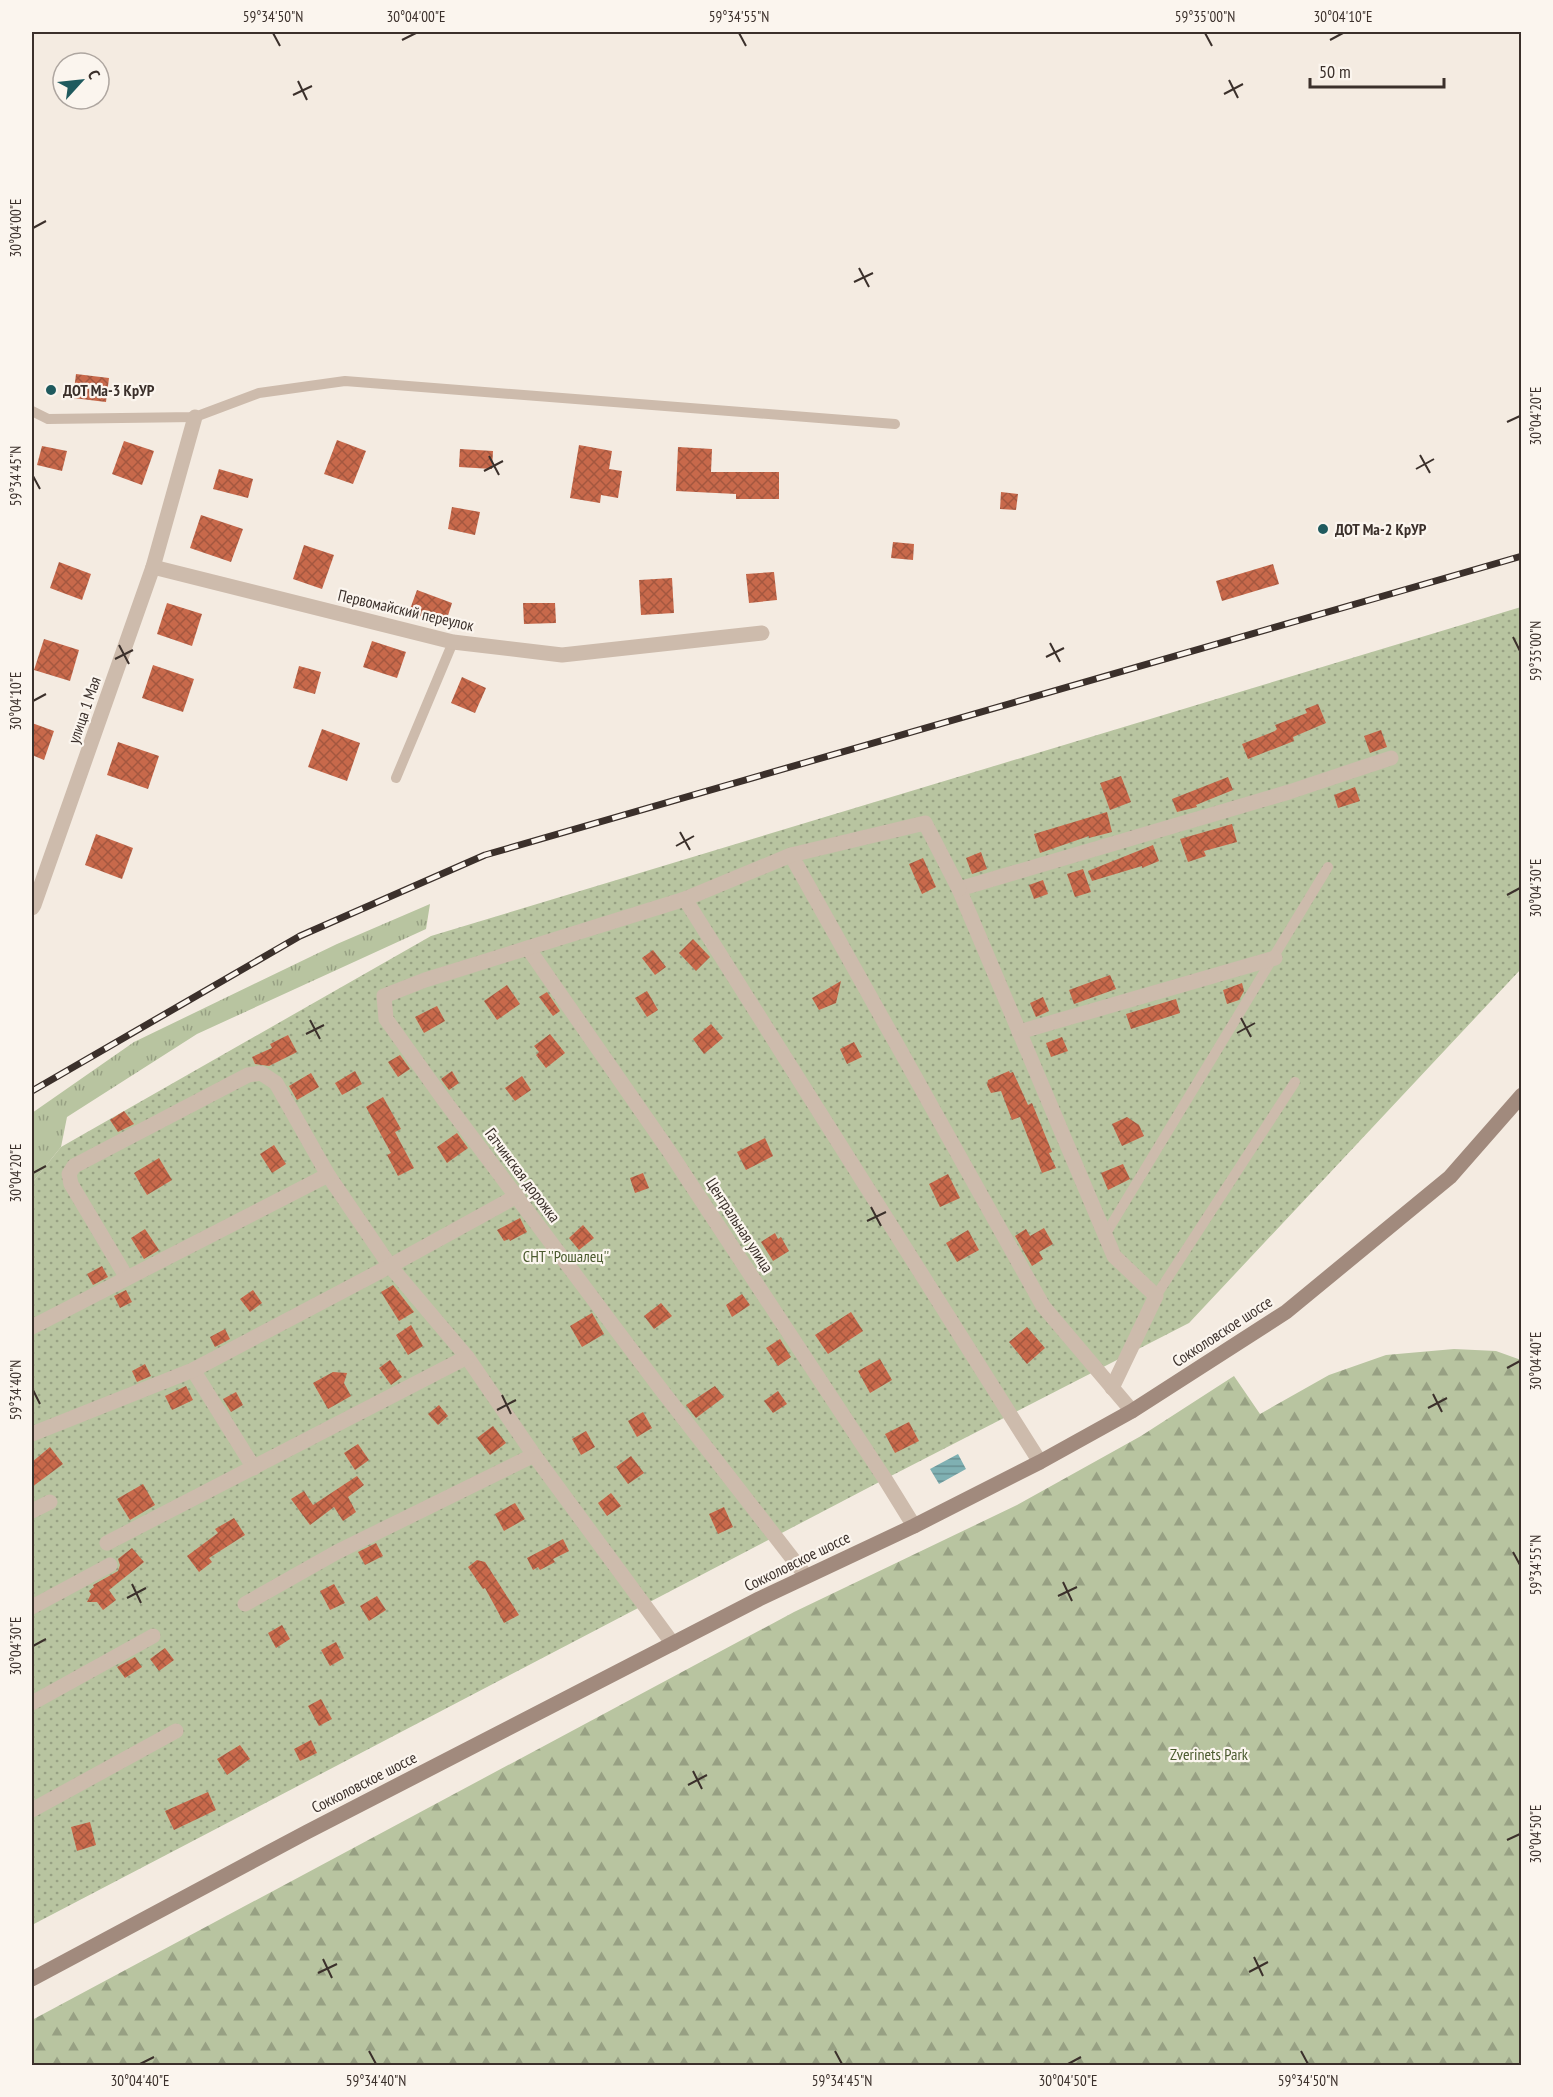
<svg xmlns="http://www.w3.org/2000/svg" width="1553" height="2097" font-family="'PT Sans Narrow',sans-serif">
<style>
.grass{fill:url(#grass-tufts)}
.forest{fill:url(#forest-firs)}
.garden{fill:url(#garden-dots)}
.water{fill:url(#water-rules)}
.building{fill:url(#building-cross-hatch)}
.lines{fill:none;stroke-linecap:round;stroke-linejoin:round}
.service{stroke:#cdbbac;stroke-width:10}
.minor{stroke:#cdbbac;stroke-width:15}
.secondary{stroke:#a18a7d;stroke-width:15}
.rail-casing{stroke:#3b302b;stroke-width:7}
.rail{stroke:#fbf5ee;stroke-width:4.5;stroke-dasharray:14;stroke-linecap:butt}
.ticks{fill:none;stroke:#3b302b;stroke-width:2}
.poi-dot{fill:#1f5a5e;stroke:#fbf5ee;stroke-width:2}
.labels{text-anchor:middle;stroke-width:4.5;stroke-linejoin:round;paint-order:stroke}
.poi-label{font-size:16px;font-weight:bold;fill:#3b302b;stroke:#fbf5ee;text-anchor:start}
.street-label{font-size:16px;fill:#3b302b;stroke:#fbf5ee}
.park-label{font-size:16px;fill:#4a5a2e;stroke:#fbf5ee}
.neatline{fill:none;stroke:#3b302b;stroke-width:2}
.ticks-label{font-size:15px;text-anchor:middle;fill:#3b302b}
</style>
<defs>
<pattern id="grass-tufts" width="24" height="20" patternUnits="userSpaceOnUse" patternTransform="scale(1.5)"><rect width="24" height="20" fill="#b8c4a0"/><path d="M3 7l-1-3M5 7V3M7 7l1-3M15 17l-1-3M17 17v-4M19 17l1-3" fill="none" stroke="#97a083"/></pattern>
<pattern id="forest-firs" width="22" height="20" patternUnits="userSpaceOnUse" patternTransform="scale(1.5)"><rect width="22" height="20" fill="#b8c4a0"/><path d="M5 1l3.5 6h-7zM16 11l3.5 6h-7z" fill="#97a083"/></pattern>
<pattern id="garden-dots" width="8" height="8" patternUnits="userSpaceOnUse" patternTransform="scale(1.5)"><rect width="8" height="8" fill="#b8c4a0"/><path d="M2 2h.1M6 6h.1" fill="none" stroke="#97a083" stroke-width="1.8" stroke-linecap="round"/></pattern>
<pattern id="water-rules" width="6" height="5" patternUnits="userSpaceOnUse" patternTransform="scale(1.5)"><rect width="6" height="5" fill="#7fb0b2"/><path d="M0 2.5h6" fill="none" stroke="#699091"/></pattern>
<pattern id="building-cross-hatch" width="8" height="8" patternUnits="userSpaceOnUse" patternTransform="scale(1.5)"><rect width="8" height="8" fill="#c8694b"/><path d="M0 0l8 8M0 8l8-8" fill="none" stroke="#a4573f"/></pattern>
</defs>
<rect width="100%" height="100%" fill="#f4ebe1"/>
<polygon class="grass" points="430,904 426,929 197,1034 67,1117 61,1147 32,1183 32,1113 134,1042 337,944"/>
<polygon class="forest" points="1454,1349 1496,1351 1521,1360 1521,2065 32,2065 32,2020 794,1612 1017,1505 1141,1436 1234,1376 1260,1414 1329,1375 1386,1355"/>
<polygon class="garden" points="1521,607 1521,969 1189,1323 885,1479 32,1925 32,1183 61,1147 431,936"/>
<polygon class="water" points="958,1454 966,1469 939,1484 930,1469"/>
<g class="building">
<polygon points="76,374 109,378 106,402 73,398"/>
<polygon points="337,440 366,451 353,484 324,474"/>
<polygon points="124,441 154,451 142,485 112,474"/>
<polygon points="579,445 612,451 609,469 622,471 618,498 601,495 600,503 570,498"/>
<polygon points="42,446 67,451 62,471 37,465"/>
<polygon points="678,447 712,449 711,472 779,472 779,499 736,499 736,494 676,491"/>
<polygon points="460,449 493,451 492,469 459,467"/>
<polygon points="219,469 253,479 248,498 213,489"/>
<polygon points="1001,492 1018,494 1016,510 1000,509"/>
<polygon points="452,507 480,512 475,535 448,529"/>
<polygon points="201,515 243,529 231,562 190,548"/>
<polygon points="893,542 914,544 913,560 891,558"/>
<polygon points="304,545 334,555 322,589 293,579"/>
<polygon points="59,562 91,574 82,600 50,588"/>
<polygon points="1273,564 1279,584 1222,601 1216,581"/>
<polygon points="774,572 777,600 749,603 746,574"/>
<polygon points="672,578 674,613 641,615 639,580"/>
<polygon points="417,590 452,603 445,625 409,612"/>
<polygon points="167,603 202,614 192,646 157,634"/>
<polygon points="523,603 555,603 556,623 524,624"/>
<polygon points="44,639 79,650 70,681 34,670"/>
<polygon points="372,641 406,652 397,678 363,667"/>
<polygon points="153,665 194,679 183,712 142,698"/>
<polygon points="299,666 321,672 315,694 293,688"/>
<polygon points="462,677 486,688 475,713 451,703"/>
<polygon points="1318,704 1326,723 1293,737 1294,741 1248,759 1242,744 1275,731 1277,729 1275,725 1307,713 1305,709"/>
<polygon points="32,723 54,731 44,760 32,755"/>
<polygon points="322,729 360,743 347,781 308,767"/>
<polygon points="1381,730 1387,747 1370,753 1364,736"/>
<polygon points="118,742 159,756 148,789 107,775"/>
<polygon points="1121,776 1131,802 1110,810 1100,783"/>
<polygon points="1228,777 1233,790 1196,805 1197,807 1177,812 1172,799"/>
<polygon points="1355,787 1360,801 1338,808 1334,795"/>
<polygon points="1107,812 1112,832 1089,838 1089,836 1040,853 1034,834"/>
<polygon points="1232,824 1237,842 1204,851 1206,856 1188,862 1180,839"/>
<polygon points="96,834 133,848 122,879 85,865"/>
<polygon points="1153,845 1159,861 1142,868 1142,866 1092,881 1088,871"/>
<polygon points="981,852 987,869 972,874 966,858"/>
<polygon points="923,858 936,887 922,894 909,864"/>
<polygon points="1083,869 1091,892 1075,897 1067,874"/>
<polygon points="1043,880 1048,894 1034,899 1029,885"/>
<polygon points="693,939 710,957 696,971 679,953"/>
<polygon points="653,950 666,967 655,975 642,958"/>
<polygon points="1110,975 1116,989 1074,1004 1069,990"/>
<polygon points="841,981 836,1003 819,1010 812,998"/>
<polygon points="1242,983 1244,991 1239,1000 1227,1004 1223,990"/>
<polygon points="507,985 520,1004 497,1020 484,1001"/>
<polygon points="647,991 658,1010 647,1017 635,998"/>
<polygon points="547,992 560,1011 553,1016 539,997"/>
<polygon points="1043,997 1049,1011 1036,1017 1030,1003"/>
<polygon points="1176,999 1180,1013 1131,1029 1126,1014"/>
<polygon points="437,1006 445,1021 424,1033 415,1017"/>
<polygon points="711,1024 723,1038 704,1054 693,1039"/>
<polygon points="550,1034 565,1053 546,1068 536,1055 539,1052 534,1046"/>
<polygon points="288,1035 297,1052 269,1066 255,1064 252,1057 272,1048 270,1044"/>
<polygon points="1062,1037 1068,1051 1051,1057 1046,1043"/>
<polygon points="854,1042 862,1057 847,1064 840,1049"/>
<polygon points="400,1055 410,1069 398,1077 388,1062"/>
<polygon points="355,1071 362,1084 342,1095 335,1083"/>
<polygon points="452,1071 459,1083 449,1090 441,1079"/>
<polygon points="1009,1071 1010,1073 1013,1072 1028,1105 1032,1103 1052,1152 1049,1153 1056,1168 1042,1173 1020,1117 1012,1120 1001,1091 991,1093 987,1085 988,1080"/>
<polygon points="311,1073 319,1087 297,1100 289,1086"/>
<polygon points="522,1076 531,1090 515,1101 505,1088"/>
<polygon points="383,1097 401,1129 395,1132 414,1168 398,1176 387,1155 391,1153 366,1107"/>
<polygon points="124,1111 134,1124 118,1132 110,1120"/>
<polygon points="1127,1117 1139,1125 1144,1136 1122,1146 1112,1124"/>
<polygon points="457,1133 468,1148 447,1163 437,1147"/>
<polygon points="765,1138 773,1156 746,1170 737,1152"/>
<polygon points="274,1145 286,1164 272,1173 260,1154"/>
<polygon points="159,1158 172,1180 147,1195 134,1173"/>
<polygon points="1123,1164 1130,1179 1108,1190 1101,1173"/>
<polygon points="643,1173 649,1188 635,1193 630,1178"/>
<polygon points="948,1174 960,1198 940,1207 929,1184"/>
<polygon points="520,1218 527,1232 510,1241 509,1239 504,1241 497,1230"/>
<polygon points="583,1225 594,1238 579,1250 569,1238"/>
<polygon points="1044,1228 1053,1244 1039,1252 1043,1259 1032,1266 1015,1236 1026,1229 1030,1236"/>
<polygon points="145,1229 159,1250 144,1259 131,1238"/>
<polygon points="968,1230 979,1250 957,1262 946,1243"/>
<polygon points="775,1233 778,1239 781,1237 789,1251 773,1261 761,1242"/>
<polygon points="102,1266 108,1277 93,1285 87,1274"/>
<polygon points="393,1285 414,1312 399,1321 381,1292"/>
<polygon points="126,1290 132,1302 120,1308 114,1296"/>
<polygon points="253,1290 262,1303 250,1312 240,1299"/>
<polygon points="742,1294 750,1305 732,1317 726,1305"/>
<polygon points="661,1303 672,1316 654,1329 644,1316"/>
<polygon points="851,1312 863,1331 828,1354 815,1335"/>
<polygon points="592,1313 604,1334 582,1347 570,1326"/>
<polygon points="411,1325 423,1346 408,1355 396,1335"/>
<polygon points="1027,1327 1045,1348 1027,1364 1009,1342"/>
<polygon points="225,1329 230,1339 215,1347 210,1337"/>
<polygon points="780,1339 791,1357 778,1366 766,1348"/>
<polygon points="880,1359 892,1380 870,1393 858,1371"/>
<polygon points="390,1360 402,1377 391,1385 379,1368"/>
<polygon points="145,1364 151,1376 137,1382 132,1371"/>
<polygon points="333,1372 347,1373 344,1383 351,1396 328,1409 313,1383"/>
<polygon points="186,1386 193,1400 172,1410 165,1396"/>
<polygon points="715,1386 724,1397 696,1418 686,1405"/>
<polygon points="778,1391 787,1404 773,1413 764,1401"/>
<polygon points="236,1392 243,1405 231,1412 223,1399"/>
<polygon points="439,1405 448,1416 438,1425 428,1414"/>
<polygon points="643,1412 652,1428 637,1437 628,1421"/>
<polygon points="909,1422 919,1441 895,1453 885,1434"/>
<polygon points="493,1426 506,1443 490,1455 477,1438"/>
<polygon points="586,1431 595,1447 581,1455 572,1439"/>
<polygon points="358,1444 369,1460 355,1470 344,1453"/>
<polygon points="50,1447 63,1464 32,1487 32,1462"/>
<polygon points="631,1456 644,1473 628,1484 616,1467"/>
<polygon points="357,1476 364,1485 348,1497 356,1512 343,1521 334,1507 310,1525 291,1499 304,1491 313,1505"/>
<polygon points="143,1484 155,1505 130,1520 117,1499"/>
<polygon points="611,1493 621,1506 607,1516 598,1503"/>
<polygon points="515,1503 525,1519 504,1531 495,1514"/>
<polygon points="724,1507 733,1527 718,1534 709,1514"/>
<polygon points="234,1518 245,1535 209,1558 212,1562 199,1572 187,1556 218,1533 215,1529"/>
<polygon points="563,1539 569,1551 553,1559 555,1562 540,1570 538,1567 533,1570 527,1558"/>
<polygon points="376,1543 383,1556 365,1565 358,1552"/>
<polygon points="132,1548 144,1562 109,1590 116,1600 103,1610 97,1602 87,1602 91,1594 89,1591 94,1587 93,1585 118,1571 120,1565 118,1559"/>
<polygon points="477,1560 485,1562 519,1615 504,1623 485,1588 483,1589 468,1567"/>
<polygon points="334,1584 345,1603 330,1610 320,1591"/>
<polygon points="377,1596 386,1610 369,1621 360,1606"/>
<polygon points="282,1625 290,1639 276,1648 268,1633"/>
<polygon points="336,1642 344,1658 330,1666 321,1650"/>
<polygon points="165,1648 174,1660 159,1671 150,1659"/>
<polygon points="135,1657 142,1667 125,1678 117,1667"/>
<polygon points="321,1699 332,1719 319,1726 308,1706"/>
<polygon points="311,1740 317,1753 300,1761 294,1749"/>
<polygon points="240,1745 250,1759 227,1775 217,1759"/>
<polygon points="208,1792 216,1810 174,1830 165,1811"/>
<polygon points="90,1822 96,1845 77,1851 71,1827"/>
</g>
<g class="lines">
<g class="service">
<polyline points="32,411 48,419 195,417 259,393 345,381 895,424"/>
<polyline points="396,778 453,642"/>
<polyline points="1105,1235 1328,867"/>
<polyline points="1156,1296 1295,1082"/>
</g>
<g class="minor">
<polyline points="153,567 453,642 562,655 762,633"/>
<polyline points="791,855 1043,1306 1132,1411"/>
<polyline points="685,899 1040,1462"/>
<polyline points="32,908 34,905 153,567 195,417"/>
<polyline points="528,948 669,1151 885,1479 914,1526"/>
<polyline points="1019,1032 1275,958"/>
<polyline points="127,1278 71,1184 69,1174 74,1166 248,1075 261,1073 276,1083 328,1175 390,1266 467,1357 534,1455 673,1644"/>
<polyline points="32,1327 328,1175"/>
<polyline points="193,1370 254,1468"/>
<polyline points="1112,1388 1156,1296 1114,1256 959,889 1289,792 1391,758"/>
<polyline points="32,1434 193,1370 390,1266 517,1196"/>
<polyline points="32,1511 50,1502"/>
<polyline points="107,1543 467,1357"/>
<polyline points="806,1576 660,1388 444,1100 386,1019 384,996 425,980 685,899 791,855 925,823 959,889"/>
<polyline points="245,1604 337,1552 534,1455"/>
<polyline points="32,1607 110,1565"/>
<polyline points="32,1703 153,1636"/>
<polyline points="32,1810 176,1731"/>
</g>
<polyline class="secondary" points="32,1979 307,1832 759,1599 914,1526 1040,1462 1132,1411 1286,1312 1450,1177 1522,1095"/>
<defs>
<polyline id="rail" points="32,1091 300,936 485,855 1522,556"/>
</defs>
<use href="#rail" class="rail-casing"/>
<use href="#rail" class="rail"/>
</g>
<path class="ticks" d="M273,33L280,46M739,33L746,46M1205,33L1212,46M402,40L416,33M1330,40L1343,33M1229,80L1238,98M298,81L307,100M1224,94L1243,84M293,95L312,86M33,228L46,221M859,268L869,287M854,282L873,273M1507,422L1520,416M1420,455L1430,473M489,456L499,475M1416,469L1434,459M484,471L503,461M33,476L40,489M1513,637L1520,651M1050,643L1060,662M119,645L129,664M1046,657L1064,648M115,659L133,650M33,701L46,694M680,832L690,850M676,846L694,836M1507,895L1520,888M1241,1018L1251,1037M310,1020L320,1039M1237,1033L1255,1023M306,1034L324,1025M33,1173L46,1166M871,1207L881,1226M867,1221L886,1212M1507,1368L1520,1361M33,1390L40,1404M1433,1394L1442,1412M502,1395L511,1414M1428,1408L1447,1398M497,1410L516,1400M1513,1552L1520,1565M1063,1582L1072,1601M132,1584L141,1603M1058,1596L1077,1587M127,1598L146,1588M33,1646L46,1639M693,1771L702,1789M688,1785L707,1775M1507,1840L1520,1834M1254,1957L1263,1976M323,1959L332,1978M1249,1972L1268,1962M318,1973L337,1964M369,2051L376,2064M835,2051L842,2064M1301,2051L1308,2064M140,2064L154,2057M1068,2064L1081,2057"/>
<g class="poi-dot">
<circle cx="51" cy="390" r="6"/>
<circle cx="1323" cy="529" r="6"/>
</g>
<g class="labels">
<g class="poi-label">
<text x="63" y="396">ДОТ Ма-3 КрУР</text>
<text x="1335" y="535">ДОТ Ма-2 КрУР</text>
</g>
<g class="street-label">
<text transform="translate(406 610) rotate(13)" y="6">Первомайский переулок</text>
<text transform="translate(84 710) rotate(-71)" y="6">улица 1 Мая</text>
<text transform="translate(523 1175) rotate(53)" y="6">Гатчинская дорожка</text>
<text transform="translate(740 1225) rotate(57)" y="6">Центральная улица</text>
<text transform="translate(1222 1331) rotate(-33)" y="6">Сокколовское шоссе</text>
<text transform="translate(797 1561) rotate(-26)" y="6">Сокколовское шоссе</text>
<text transform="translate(364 1782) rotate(-27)" y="6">Сокколовское шоссе</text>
</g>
<g class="park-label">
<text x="566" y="1262">СНТ ''Рошалец''</text>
<text x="1209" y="1760">Zverinets Park</text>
</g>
</g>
<rect width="1553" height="2097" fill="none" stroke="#fbf5ee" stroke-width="66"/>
<g transform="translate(81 81) rotate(63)"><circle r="28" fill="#fbf5ee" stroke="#aea6a0" stroke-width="1.5"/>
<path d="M0-4.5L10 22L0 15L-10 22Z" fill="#1f5a5e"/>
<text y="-9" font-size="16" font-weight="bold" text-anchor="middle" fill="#3b302b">С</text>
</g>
<path d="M1310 78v9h134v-9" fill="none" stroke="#3b302b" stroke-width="3"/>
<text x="1319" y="78" font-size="18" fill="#3b302b" stroke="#fbf5ee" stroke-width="4.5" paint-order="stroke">50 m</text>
<rect x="33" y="33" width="1487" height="2031" class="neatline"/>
<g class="ticks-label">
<text x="273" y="22">59°34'50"N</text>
<text x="416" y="22">30°04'00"E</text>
<text x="739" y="22">59°34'55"N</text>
<text x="1205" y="22">59°35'00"N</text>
<text x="1343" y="22">30°04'10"E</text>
<text transform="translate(16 228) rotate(-90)" y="5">30°04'00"E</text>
<text transform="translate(1536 416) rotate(-90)" y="5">30°04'20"E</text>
<text transform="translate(16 476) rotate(-90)" y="5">59°34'45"N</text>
<text transform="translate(1536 651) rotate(-90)" y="5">59°35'00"N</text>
<text transform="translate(16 701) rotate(-90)" y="5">30°04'10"E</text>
<text transform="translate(1536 888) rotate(-90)" y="5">30°04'30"E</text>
<text transform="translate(16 1173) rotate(-90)" y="5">30°04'20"E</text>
<text transform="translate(1536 1361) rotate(-90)" y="5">30°04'40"E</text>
<text transform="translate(16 1390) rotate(-90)" y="5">59°34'40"N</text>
<text transform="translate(1536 1565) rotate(-90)" y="5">59°34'55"N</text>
<text transform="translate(16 1646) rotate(-90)" y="5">30°04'30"E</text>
<text transform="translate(1536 1834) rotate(-90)" y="5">30°04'50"E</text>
<text x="140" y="2086">30°04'40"E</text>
<text x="376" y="2086">59°34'40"N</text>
<text x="842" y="2086">59°34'45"N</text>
<text x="1068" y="2086">30°04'50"E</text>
<text x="1308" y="2086">59°34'50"N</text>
</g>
</svg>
